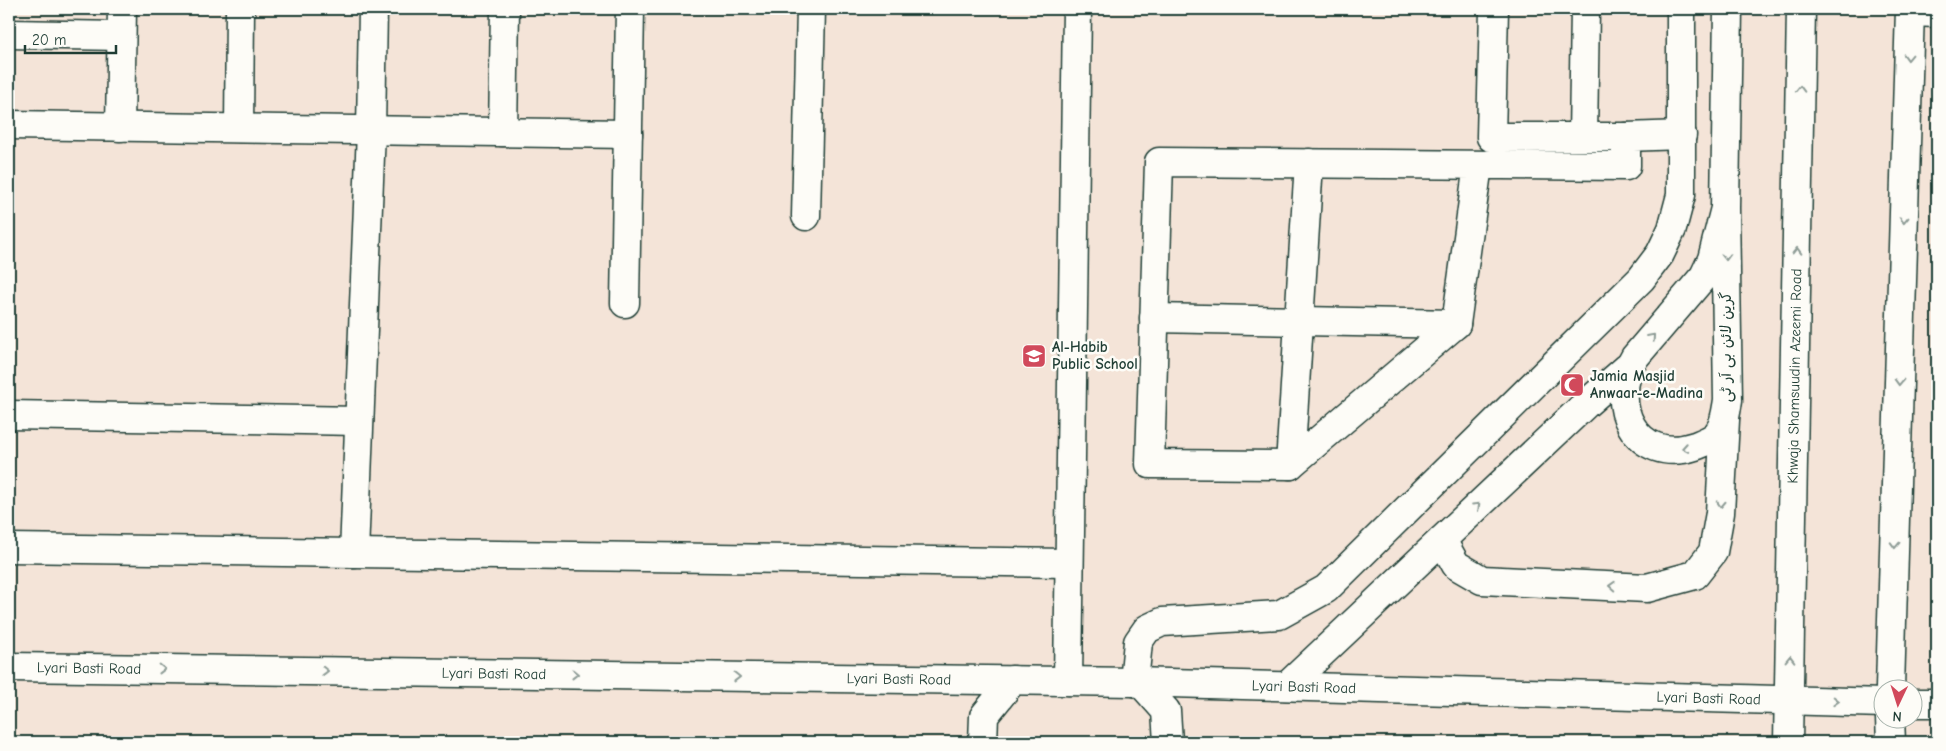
<svg xmlns="http://www.w3.org/2000/svg" width="1946" height="751" font-family="'Comic Neue','Playpen Sans Arabic',sans-serif">
<style>
.lines{fill:none;stroke-linecap:round;stroke-linejoin:round}
.minor-casing{stroke:#1f3d34;stroke-width:31}
.major-casing{stroke:#1f3d34;stroke-width:31}
.minor{stroke:#fdfcf7;stroke-width:28}
.major{stroke:#fdfcf7;stroke-width:28}
.oneway{stroke:#8e9c96}
.labels{text-anchor:middle;stroke-width:5;stroke-linejoin:round;paint-order:stroke}
.poi-label{font-size:15px;font-weight:bold;fill:#1f3d34;stroke:#fdfcf7;text-anchor:start}
.street-label{font-size:15px;fill:#1f3d34;stroke:#fdfcf7}
</style>
<rect width="100%" height="100%" fill="#f4e4d8"/>
<filter id="ink" filterUnits="userSpaceOnUse"><feTurbulence type="fractalNoise" baseFrequency=".02" numOctaves="2"/><feDisplacementMap in="SourceGraphic" scale="10" xChannelSelector="R" yChannelSelector="G"/><feConvolveMatrix kernelMatrix="1 2 1 2 8 2 1 2 1" color-interpolation-filters="sRGB"/></filter>
<g filter="url(#ink)">
<g class="lines">
<defs>
<g id="minor">
<polyline points="1494,9 1491,137 1626,137"/>
<polyline points="1910,12 1937,13"/>
<polyline points="9,34 121,36"/>
<polyline points="9,125 628,134"/>
<polyline points="120,127 122,9"/>
<polyline points="239,128 240,9"/>
<polyline points="503,132 505,9"/>
<polyline points="1583,137 1585,9"/>
<polyline points="1478,165 1456,324 1290,465 1150,464 1159,162 1626,166 1626,137 1682,135"/>
<path d="M1725,208L1712,259L1704,276L1635,357C1606,403 1635,466 1695,446C1702,443 1713,440 1718,433C1725,424 1726,412 1728,400L1725,208L1728,9"/>
<polyline points="806,216 811,9"/>
<polyline points="625,303 630,9"/>
<polyline points="1154,318 1456,324"/>
<polyline points="9,415 359,421"/>
<polyline points="1290,465 1309,163"/>
<polyline points="1442,540 1456,565 1482,580 1647,588 1695,575 1713,552 1720,513 1725,420"/>
<polyline points="9,548 1069,563"/>
<polyline points="354,553 371,131 373,9"/>
<polyline points="1068,681 1077,9"/>
<polyline points="1134,682 1138,642 1147,629 1162,622 1279,615 1326,589 1641,279 1660,254 1672,229 1681,195 1681,9"/>
<polyline points="1141,683 1166,711 1168,742"/>
<polyline points="1287,686 1587,403 1627,368"/>
<polyline points="983,742 984,716 1013,680"/>
</g>
<g id="major">
<path id="s1" d="M9,667L1134,682L1884,703"/>
<polyline points="1890,688 1910,9"/>
<polyline points="1914,703 1937,703"/>
<polyline points="1890,718 1891,742"/>
<path id="s2" d="M1788,742L1801,9"/>
</g>
</defs>
<use href="#minor" class="minor-casing"/>
<use href="#major" class="major-casing"/>
<use href="#minor" class="minor"/>
<use href="#major" class="major"/>
</g>
<defs><path id="oneway-chevron" d="M-2-3.5L2.5 0L-2 3.5" fill="none" stroke-width="1.6" stroke-linecap="round" stroke-linejoin="round" transform="scale(1.25)"/></defs>
<g class="oneway">
<use href="#oneway-chevron" transform="translate(1908 57) rotate(92)"/>
<use href="#oneway-chevron" transform="translate(1800 89) rotate(-89)"/>
<use href="#oneway-chevron" transform="translate(1904 220) rotate(92)"/>
<use href="#oneway-chevron" transform="translate(1797 251) rotate(-89)"/>
<use href="#oneway-chevron" transform="translate(1726 257) rotate(89)"/>
<use href="#oneway-chevron" transform="translate(1652 337) rotate(-49)"/>
<use href="#oneway-chevron" transform="translate(1899 382) rotate(92)"/>
<use href="#oneway-chevron" transform="translate(1685 448) rotate(170)"/>
<use href="#oneway-chevron" transform="translate(1721 504) rotate(93)"/>
<use href="#oneway-chevron" transform="translate(1477 506) rotate(-43)"/>
<use href="#oneway-chevron" transform="translate(1895 545) rotate(92)"/>
<use href="#oneway-chevron" transform="translate(1612 586) rotate(-177)"/>
<use href="#oneway-chevron" transform="translate(1790 659) rotate(-89)"/>
<use href="#oneway-chevron" transform="translate(162 669) rotate(1)"/>
<use href="#oneway-chevron" transform="translate(325 671) rotate(1)"/>
<use href="#oneway-chevron" transform="translate(575 674) rotate(1)"/>
<use href="#oneway-chevron" transform="translate(737 677) rotate(1)"/>
<use href="#oneway-chevron" transform="translate(1836 701) rotate(2)"/>
</g>
</g>
<defs>
<symbol id="school-square" viewBox="-11 -11 22 22"><rect x="-9" y="-9" width="18" height="18" rx="4" fill="#d1495b" stroke="#fdfcf7"/><path d="M0-5L7-2L0 1L-7-2ZM-4 1L0 2.5L4 1V4Q0 6-4 4Z" fill="#fff"/></symbol>
<symbol id="mosque-square" viewBox="-11 -11 22 22"><rect x="-9" y="-9" width="18" height="18" rx="4" fill="#d1495b" stroke="#fdfcf7"/><path d="M3.5-4.9A6 6 0 1 0 3.5 4.9A5 5 0 1 1 3.5-4.9Z" fill="#fff"/></symbol>
</defs>
<g fill-rule="evenodd">
<use href="#school-square" x="1020" y="342" width="28" height="28"/>
<use href="#mosque-square" x="1558" y="371" width="28" height="28"/>
</g>
<g class="labels">
<g class="poi-label">
<text x="1052" y="352">Al-Habib<tspan x="1052" dy="17">Public School</tspan></text>
<text x="1590" y="381">Jamia Masjid<tspan x="1590" dy="17">Anwaar-e-Madina</tspan></text>
</g>
<g class="street-label">
<text transform="translate(1726 347) rotate(-90)" y="5">گرین لائن بی آر ٹی</text>
<text dy="5" stroke="none"><textPath href="#s2" startOffset="366">Khwaja Shamsuudin Azeemi Road</textPath></text>
<text dy="5" stroke="none"><textPath href="#s1" startOffset="80">Lyari Basti Road</textPath></text>
<text dy="5" stroke="none"><textPath href="#s1" startOffset="485">Lyari Basti Road</textPath></text>
<text dy="5" stroke="none"><textPath href="#s1" startOffset="890">Lyari Basti Road</textPath></text>
<text dy="5" stroke="none"><textPath href="#s1" startOffset="1295">Lyari Basti Road</textPath></text>
<text dy="5" stroke="none"><textPath href="#s1" startOffset="1700">Lyari Basti Road</textPath></text>
</g>
</g>
<rect width="1946" height="751" fill="none" stroke="#fdfcf7" stroke-width="30"/>
<rect x="15" y="15" width="1916" height="721" fill="none" stroke="#1f3d34" stroke-width="2" filter="url(#ink)"/>
<g transform="translate(1898 704) rotate(184)"><circle r="24" fill="#fdfcf7" stroke="#a4b0a9"/>
<path d="M0-4L9 19L0 12L-9 19Z" fill="#d1495b"/>
<text y="-8" font-size="14" font-weight="bold" text-anchor="middle" fill="#1f3d34">N</text>
</g>
<path d="M25 45v8h91v-8" fill="none" stroke="#1f3d34" stroke-width="2.5"/>
<text x="32" y="45" font-size="15" fill="#1f3d34" stroke="#fdfcf7" stroke-width="4" paint-order="stroke">20 m</text>
</svg>
